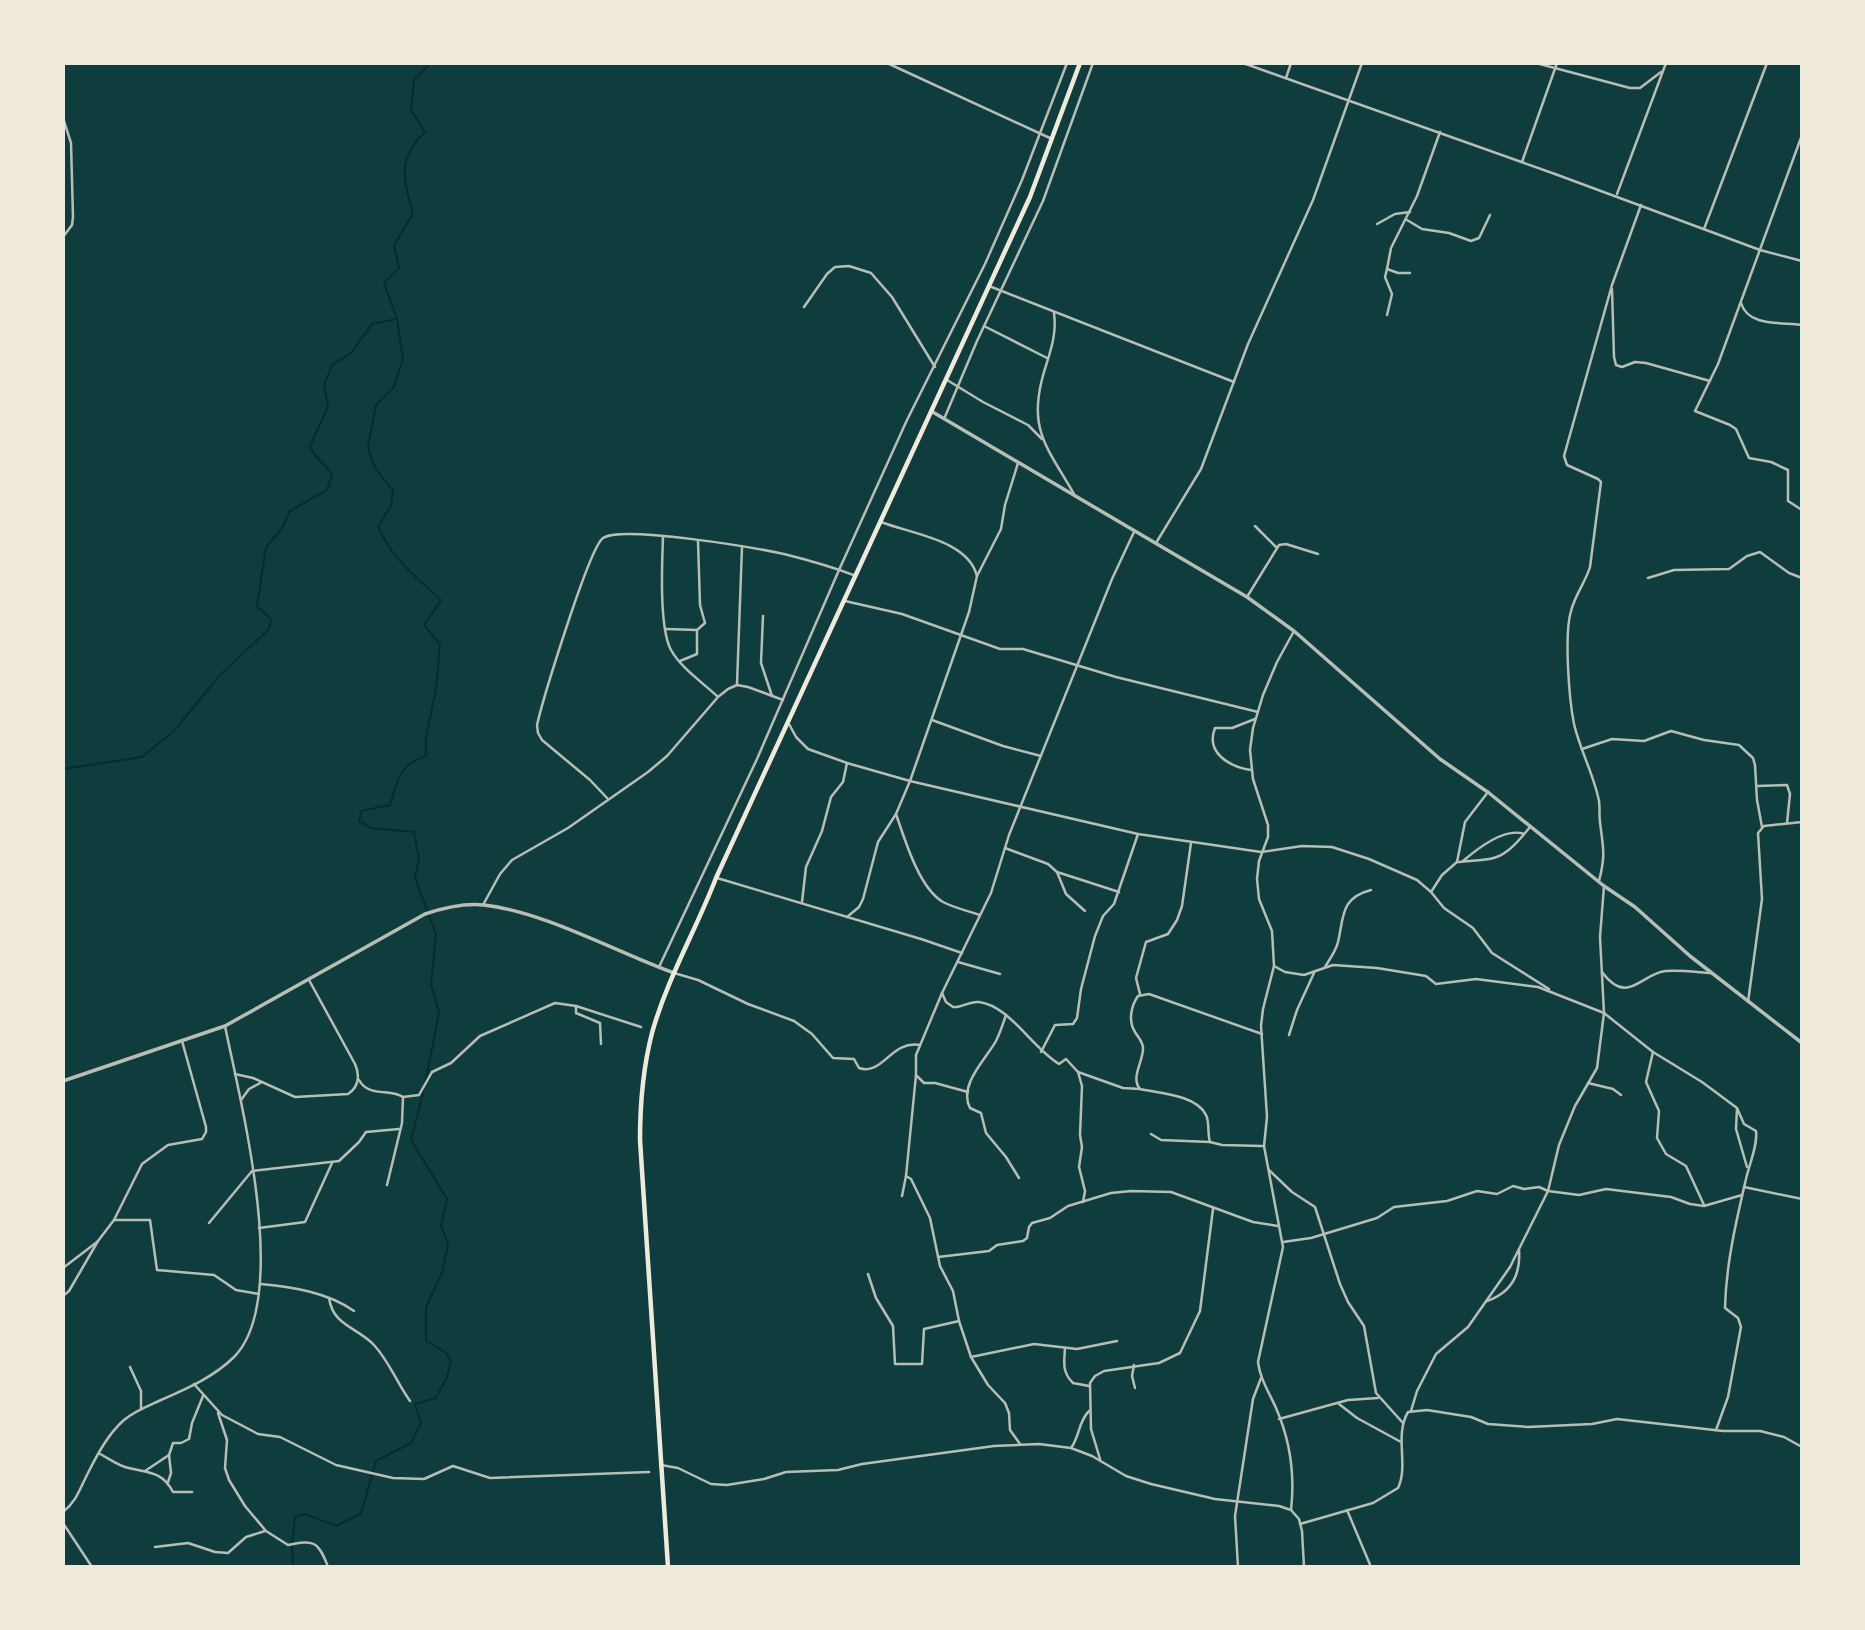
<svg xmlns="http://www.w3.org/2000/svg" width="1865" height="1630" font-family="'Source Serif 4',serif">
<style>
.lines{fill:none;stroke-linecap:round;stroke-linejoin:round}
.stream{stroke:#0a2a2b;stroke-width:2}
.minor{stroke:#b8beb3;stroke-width:2.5}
.tertiary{stroke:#b8beb3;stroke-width:3.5}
.trunk{stroke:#f1e9da;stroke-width:4.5}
</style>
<rect width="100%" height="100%" fill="#0f3d3e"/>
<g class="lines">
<g class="stream">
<path d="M397,319L403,359L394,387L376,405L368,447L375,468L393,491L391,506L378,526C390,557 417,578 441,600L424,625L440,644L436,689L426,737V756C399,765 398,779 390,805L361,811L359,821L371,828L414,832L419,859L415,878L436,934L431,984L439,1013L425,1084"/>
<path d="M63,769L142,757L174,731L219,676L269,629L271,619L257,606L266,547L281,530L290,511L327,490L332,474L315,455L310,446L328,407L324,385L332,365L351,353L372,324L397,319L384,283L399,268L394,245L413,214C404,180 396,159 425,132L411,110L414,80L428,66V63"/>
<polyline points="293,1567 292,1545 295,1517 305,1514 336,1526 361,1514 376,1461 411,1443 421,1423 415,1404 436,1398 447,1377 451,1361 445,1352 426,1341 426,1307 442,1273 448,1244 441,1226 447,1199 411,1140 424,1089"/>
</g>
<g class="minor">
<polyline points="887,63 1052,139"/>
<polyline points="1243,63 1555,174 1760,250 1802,261"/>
<polyline points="1536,63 1630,88 1640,88 1661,72"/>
<polyline points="1286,78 1291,63"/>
<polyline points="63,118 71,143 73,217 72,225 63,237"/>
<polyline points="1802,135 1718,364 1695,411 1730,425 1736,429 1749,458 1771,462 1788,470 1788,501 1802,510"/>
<polyline points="1522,162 1557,63"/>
<polyline points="1617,194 1666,63"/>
<polyline points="1407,220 1422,229 1449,233 1471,241 1479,238 1490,215"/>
<polyline points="1377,224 1395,214 1410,212"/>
<polyline points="1704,229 1767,63"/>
<polyline points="1410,273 1398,273 1387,269 1391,248 1417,196 1440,132"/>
<polyline points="989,286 1234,382"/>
<polyline points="1612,289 1614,357 1616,365 1622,367 1635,362 1646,363 1710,381"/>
<path d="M1741,303C1748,327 1781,322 1802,325"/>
<polyline points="804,307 827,274 835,267 849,266 871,273 892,297 935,367"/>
<path d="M1054,313C1057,335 1050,352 1044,372C1027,429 1047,447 1074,494"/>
<polyline points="1387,315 1392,294 1385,277 1387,269"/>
<polyline points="984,326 1047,358"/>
<polyline points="947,380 983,402 1028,425 1042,439"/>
<polyline points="944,419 977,341 1043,201 1093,63"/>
<path d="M881,522C912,534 968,540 977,576"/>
<polyline points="1255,526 1276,547"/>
<path d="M663,537C662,563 659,628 671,650C681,668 702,682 717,696"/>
<polyline points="1156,543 1201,469 1248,344 1313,200 1362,63"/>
<polyline points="1648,578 1674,570 1729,569 1747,556 1760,552 1789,573 1802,578"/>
<polyline points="1247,597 1279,545 1286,544 1318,554"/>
<polyline points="845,601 902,614 1000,649 1023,649 1116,677 1258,712"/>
<polyline points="763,616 761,663 772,696"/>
<polyline points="666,629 697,630 705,623 700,605 698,541"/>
<polyline points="680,661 697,654 697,630"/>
<polyline points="737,684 742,547"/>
<polyline points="932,720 1003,746 1041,756"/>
<polyline points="789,724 796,737 808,749 847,763 910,781 1138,834 1261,852 1302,846 1332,847 1369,859 1417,880 1431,892 1444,908 1473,928 1492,953 1549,989"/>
<polyline points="1582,749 1612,739 1644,741 1671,731 1704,740 1739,745 1753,758 1755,765 1757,800 1762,827"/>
<path d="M1251,770C1230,767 1205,753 1215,728H1232L1255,719"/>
<polyline points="1757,786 1787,785 1790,794 1787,823"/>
<path d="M608,799L590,780L542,740L538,733L537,725C543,699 589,548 603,538C623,525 756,548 784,554C808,560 833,567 856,576"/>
<path d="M896,814C905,840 919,888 943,902C954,908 969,911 980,915"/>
<polyline points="1005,848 1048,864 1057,872 1119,892"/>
<path d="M1463,861C1477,849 1505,827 1524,834"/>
<path d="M1457,862C1500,859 1503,860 1530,827"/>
<polyline points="1057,872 1066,894 1085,911"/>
<polyline points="717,878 921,939 962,953"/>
<path d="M1599,881C1606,854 1603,848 1600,822C1599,815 1600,808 1599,801C1594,775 1580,750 1574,724C1569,699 1564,634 1571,611C1575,595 1585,583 1590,567L1601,482L1598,479L1567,465L1564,456L1612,285L1641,205"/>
<polyline points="1431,892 1442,875 1457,862 1465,822 1488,792"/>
<polyline points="802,902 806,867 822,831 831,797 843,782 847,763"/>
<polyline points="483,905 500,874 512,860 568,828 648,772 667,756 718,697 728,689 737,685 748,687 783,700"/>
<polyline points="847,917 859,907 863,899 878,842 896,814 910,781 969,612 977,576 1001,529 1005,505 1018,463"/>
<polyline points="958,962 1000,974"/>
<path d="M1274,966L1285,972L1304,975L1333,965L1377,968L1426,976L1436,984L1476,979L1538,987L1604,1013L1653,1052L1702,1082L1737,1108L1744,1124L1756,1131C1758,1145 1749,1165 1746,1179C1736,1222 1726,1264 1725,1308L1738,1318L1741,1327L1728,1397L1716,1430"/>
<polyline points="659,967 757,759 839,570 907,420 985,264 1022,180 1067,63"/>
<path d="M1325,967C1329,960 1336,951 1338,942C1344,917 1340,898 1371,890"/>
<path d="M1602,972C1628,1007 1641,973 1666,971C1680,970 1696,972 1711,973"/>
<path d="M674,973L698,980L748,1004L794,1021L812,1034L833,1058L854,1059L859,1068C883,1076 891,1040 920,1045"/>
<path d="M942,993L946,1002L953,1007C962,1008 969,1001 979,1002C1010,1006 1031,1047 1059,1064L1066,1059L1078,1072L1123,1088L1140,1089"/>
<polyline points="1140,994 1136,978 1146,942 1168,934 1177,920 1182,906 1191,843"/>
<polyline points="1748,1002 1762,899 1758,833 1764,826 1802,822"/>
<polyline points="576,1006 576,1013 600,1023 601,1044"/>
<path d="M1006,1015C1003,1024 1000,1033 996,1041C986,1059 958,1085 970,1108L981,1113L986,1133L1006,1157L1019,1178"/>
<path d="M1262,1034L1149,994L1138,996C1131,1006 1128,1021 1135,1032C1138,1037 1142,1041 1143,1047C1144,1061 1130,1077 1140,1089C1158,1093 1197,1095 1206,1115C1210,1123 1207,1133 1210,1142L1222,1145L1262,1146"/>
<polyline points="1289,1035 1297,1010 1314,973"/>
<polyline points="1041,1052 1055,1025 1073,1024 1077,1018 1081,989 1095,936 1103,916 1114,904 1138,834"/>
<polyline points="1653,1052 1646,1082 1659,1111 1657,1138 1666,1154 1686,1166 1704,1205"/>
<polyline points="1078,1072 1082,1086 1080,1135 1082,1147 1079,1167 1085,1191 1083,1202"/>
<path d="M235,1074L253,1078L295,1097L348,1094C359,1087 360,1075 355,1064L309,980"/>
<polyline points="917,1076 924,1083 935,1083 968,1092"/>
<path d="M359,1080C369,1098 390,1088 403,1097L402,1123L387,1185"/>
<polyline points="1588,1083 1613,1089 1621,1095"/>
<polyline points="403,1097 419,1095 432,1072 451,1063 480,1036 555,1003 576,1006 641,1027"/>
<polyline points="241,1100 249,1089 262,1082"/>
<polyline points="1737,1109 1736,1129 1747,1167"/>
<polyline points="1151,1134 1161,1140 1210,1142"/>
<polyline points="1269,1170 1292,1192 1315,1207 1340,1284 1348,1302 1364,1326 1376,1393 1403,1423"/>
<polyline points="1744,1187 1802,1199"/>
<polyline points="902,1196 906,1176"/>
<polyline points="114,1220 150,1220 157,1270 214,1275 236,1290 259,1294"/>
<polyline points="209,1223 252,1171 339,1161 359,1142 366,1132 399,1129"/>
<polyline points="259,1228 305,1222 332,1163"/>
<polyline points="1283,1242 1311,1238 1377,1218 1394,1207 1447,1201 1477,1191 1497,1194 1513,1186 1524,1189 1539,1187 1548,1191 1579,1195 1606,1189 1671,1197 1690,1204 1704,1206 1742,1195"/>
<polyline points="938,1257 989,1251 997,1245 1023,1241 1027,1238 1029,1227 1032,1223 1050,1218 1068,1206 1111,1193 1131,1191 1171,1192 1253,1222 1278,1226"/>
<polyline points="63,1268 97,1242"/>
<polyline points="868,1274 876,1298 893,1326 895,1364 922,1364 924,1329 959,1321"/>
<path d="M261,1284C292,1287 327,1292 354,1311"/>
<polyline points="63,1296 69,1291 98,1241 114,1220 142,1164 168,1145 202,1139 206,1132 206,1127 182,1041"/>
<path d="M329,1298C333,1326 357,1327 374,1345C389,1361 397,1383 410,1401"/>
<path d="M1487,1301C1510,1293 1521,1276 1519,1250"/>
<path d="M1065,1348C1064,1363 1062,1372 1073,1383L1089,1386"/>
<polyline points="971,1357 1034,1344 1077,1349 1117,1341"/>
<polyline points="1134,1365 1132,1376 1135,1388"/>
<polyline points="130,1367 141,1391 141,1409"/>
<polyline points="194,1384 222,1415 258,1434 280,1437 336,1465 393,1478 424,1479 453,1466 490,1478 649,1472"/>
<polyline points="1339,1404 1357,1418 1401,1442"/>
<polyline points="1411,1411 1417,1391 1436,1354 1468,1327 1510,1267 1548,1191 1559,1145 1575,1106 1597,1068 1604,1013 1600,937 1604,886"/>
<path d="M218,1413L227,1440L225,1468L229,1480L245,1506L266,1531L288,1545C313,1540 318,1540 328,1567"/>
<polyline points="1279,1419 1348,1400 1378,1398"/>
<polyline points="1020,1444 1010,1430 1009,1413 1005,1403 988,1385 971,1357 959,1321 953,1291 940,1266 930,1218 911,1179 906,1176 916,1075 916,1055 942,993 991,893 1009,835 1112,579 1134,532"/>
<path d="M1071,1448C1080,1436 1078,1422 1089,1411"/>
<path d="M100,1454C108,1458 116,1464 125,1467C146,1473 162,1470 173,1492H192"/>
<polyline points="1100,1459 1091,1429 1090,1383 1095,1376 1104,1371 1159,1363 1180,1353 1200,1311 1213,1209"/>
<polyline points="661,1465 678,1468 711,1484 727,1485 764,1479 786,1472 838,1470 862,1464 994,1446 1039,1444 1071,1448 1092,1456 1126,1476 1151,1484 1215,1499 1279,1506 1291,1510 1299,1519 1302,1531 1304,1567"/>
<polyline points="145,1471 169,1455 173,1443 181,1443 189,1439 192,1423 203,1396"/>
<polyline points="168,1482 171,1473 169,1455"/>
<path d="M1291,1510C1295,1475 1290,1440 1276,1408C1269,1392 1260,1379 1258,1362L1283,1247L1264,1146L1267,1117L1261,1026L1263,1009L1274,966L1272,931L1259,899L1257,879L1259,861L1268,837V825L1253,779L1250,750L1253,728L1263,695L1277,662L1294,631"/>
<polyline points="1347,1510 1371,1567"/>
<path d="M63,1512C77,1501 80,1488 88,1473C97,1455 108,1434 124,1420C134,1411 148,1406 161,1400C186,1389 214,1377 234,1357C292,1298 240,1101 225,1026"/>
<polyline points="63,1523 92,1567"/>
<path d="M1300,1524L1373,1503L1398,1488C1409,1465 1394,1436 1408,1412L1427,1410L1471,1417L1488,1424L1528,1427L1592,1424L1617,1419L1723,1431H1760L1784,1437L1802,1447"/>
<polyline points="155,1547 188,1543 215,1552 228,1553 246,1537 265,1531"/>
<polyline points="1238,1567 1235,1516 1253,1399 1261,1378"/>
</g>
<g class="tertiary">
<polyline points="931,411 1247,597 1294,631 1440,759 1489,793 1604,886 1635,907 1690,956 1802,1043"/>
<path d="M63,1081L225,1026L425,914C443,908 465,903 484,905C545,912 616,952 674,973"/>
</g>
<path class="trunk" d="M668,1567L640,1140C640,1104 643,1068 652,1033C667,979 696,930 716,878L1030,197L1080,63"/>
</g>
<rect width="1865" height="1630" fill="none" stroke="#f1e9da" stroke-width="130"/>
</svg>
